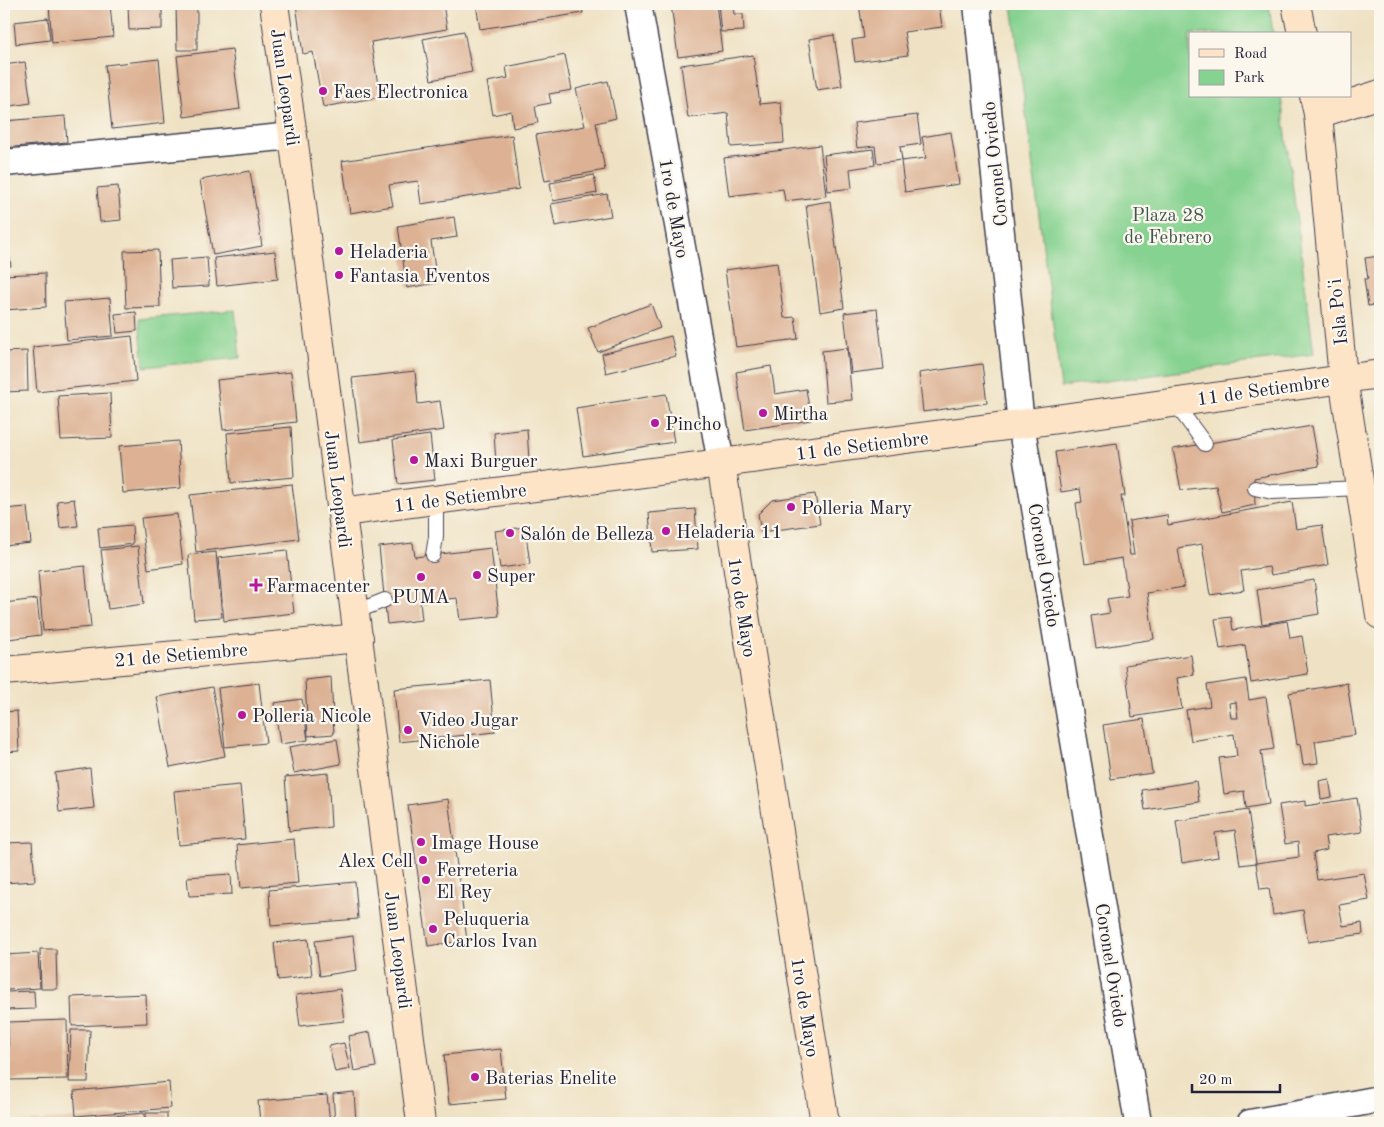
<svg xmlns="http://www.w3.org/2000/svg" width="1384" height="1127" font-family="'Old Standard TT',serif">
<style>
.green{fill:#86d290;stroke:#547a66}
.building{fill:#ddb294;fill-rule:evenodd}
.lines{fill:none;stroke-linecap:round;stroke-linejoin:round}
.lane-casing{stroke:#413f50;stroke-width:16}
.street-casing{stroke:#413f50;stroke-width:29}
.secondary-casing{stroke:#413f50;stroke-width:30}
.lane{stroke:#fff;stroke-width:14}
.street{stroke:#fff;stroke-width:26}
.secondary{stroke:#fee4c6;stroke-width:28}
.poi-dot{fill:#b5179e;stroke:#fbf7ec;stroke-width:2}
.labels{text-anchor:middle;stroke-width:4.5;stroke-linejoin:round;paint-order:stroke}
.street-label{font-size:19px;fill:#22223b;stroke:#fbf7ec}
.poi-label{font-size:19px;fill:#22223b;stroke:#fbf7ec;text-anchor:start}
.park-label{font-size:19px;fill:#405754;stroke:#fbf7ec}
</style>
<rect width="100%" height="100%" fill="#fbf7ec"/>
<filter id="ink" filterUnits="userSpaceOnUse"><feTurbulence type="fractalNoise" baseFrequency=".02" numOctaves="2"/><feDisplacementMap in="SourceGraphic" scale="10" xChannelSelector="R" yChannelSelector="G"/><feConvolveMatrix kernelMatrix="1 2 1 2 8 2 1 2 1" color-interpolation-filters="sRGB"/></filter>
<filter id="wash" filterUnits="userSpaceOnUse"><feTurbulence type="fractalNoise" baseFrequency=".0096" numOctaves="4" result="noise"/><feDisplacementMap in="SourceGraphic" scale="20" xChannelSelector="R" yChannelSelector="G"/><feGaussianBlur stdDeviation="1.12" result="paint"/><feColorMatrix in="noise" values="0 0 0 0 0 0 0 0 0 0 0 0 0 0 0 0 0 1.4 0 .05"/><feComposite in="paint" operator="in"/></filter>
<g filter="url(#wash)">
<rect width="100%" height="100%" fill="#efe2c4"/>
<g class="green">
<polygon points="1012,4 1269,4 1273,34 1190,34 1190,96 1281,96 1314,354 1061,387"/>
<polygon points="235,310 240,358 144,367 139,319"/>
</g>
<g id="blocks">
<g class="building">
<polygon points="62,4 110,4 113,37 52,43 49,5"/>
<polygon points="128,4 162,4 162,29 129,30"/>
<polygon points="176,4 197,4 197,50 177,50"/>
<polygon points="296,4 443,4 447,29 371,42 380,97 323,107 313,52 303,54"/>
<polygon points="476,4 582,4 583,13 480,29"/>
<polygon points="671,4 716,4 722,51 678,57"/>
<polygon points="718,4 733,4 734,14 743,14 744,31 721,32"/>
<polygon points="859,4 939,4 942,27 904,32 908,55 855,62 852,40 864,38"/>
<polygon points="48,18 50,40 16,44 14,22"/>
<polygon points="464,31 472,72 431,80 423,39"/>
<polygon points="834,35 842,86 817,90 809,39"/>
<polygon points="232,49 240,109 184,117 177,56"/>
<polygon points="565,55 572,90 549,94 551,103 535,106 538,123 513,128 511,111 493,115 487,82 508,78 506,67"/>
<polygon points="753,55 760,104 781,102 784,143 731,147 728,113 688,118 681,65"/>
<polygon points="159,59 165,123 112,129 105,65"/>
<polygon points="25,62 31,103 4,107 4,65"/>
<polygon points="608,81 616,118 596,123 605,170 545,181 536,135 585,126 576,89"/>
<polygon points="917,115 921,144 900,147 902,160 877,163 875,146 857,148 854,123"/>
<polygon points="65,116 67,142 4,148 4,121"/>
<polygon points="951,132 959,184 905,192 901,161 926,158 922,137"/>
<polygon points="512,135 519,189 421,204 418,181 389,185 393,206 350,213 342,161"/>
<polygon points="820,145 826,196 785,201 783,189 729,196 724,158"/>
<polygon points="873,149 875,165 850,169 852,188 828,191 824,155"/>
<polygon points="250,171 262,246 213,255 200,180"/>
<polygon points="594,175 597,193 553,201 550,183"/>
<polygon points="118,186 121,220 100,222 97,188"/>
<polygon points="607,194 611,216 555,226 551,204"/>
<polygon points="830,201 844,308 820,312 806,205"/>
<polygon points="454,217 457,237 431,241 437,283 407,288 398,226"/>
<polygon points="4,227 11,266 4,267"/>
<polygon points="158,250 160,307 126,308 124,251"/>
<polygon points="275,251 278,279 217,286 214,258"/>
<polygon points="1380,256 1380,304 1368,306 1364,279 1368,279 1365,258"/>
<polygon points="207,257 209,286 172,288 170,260"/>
<polygon points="777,263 784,318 795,317 798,339 736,347 725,270"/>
<polygon points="45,273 46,307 4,310 4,275"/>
<polygon points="110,298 113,336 67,340 64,302"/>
<polygon points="651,304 660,328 598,352 588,328"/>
<polygon points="877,309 884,369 851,373 844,313"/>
<polygon points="136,312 137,331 117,333 115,314"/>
<polygon points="132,336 136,381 37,392 33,347"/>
<polygon points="671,336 676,356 606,373 602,354"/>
<polygon points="847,348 852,400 826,402 822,351"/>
<polygon points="27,351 28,391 4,392 4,352"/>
<polygon points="982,364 987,403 923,412 919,373"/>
<polygon points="771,366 775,394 806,389 811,420 745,430 736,372"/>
<polygon points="415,371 418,404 440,401 444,430 360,442 352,378"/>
<polygon points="291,372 296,422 223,430 217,380"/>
<polygon points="110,393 112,438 61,440 58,396"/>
<polygon points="666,394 674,442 583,456 576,408"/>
<polygon points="1312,426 1319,466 1254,478 1255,505 1222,512 1216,486 1181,490 1173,449"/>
<polygon points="291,427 294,477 231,483 227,433"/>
<polygon points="527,429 529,460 496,463 494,433"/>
<polygon points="430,435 435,480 398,484 393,440"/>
<polygon points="178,441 181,488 123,493 119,446"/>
<polygon points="1117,443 1125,496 1121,496 1130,555 1134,555 1129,521 1167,515 1168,525 1292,502 1296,529 1322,525 1328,565 1271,575 1269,567 1241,571 1244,590 1210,595 1202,544 1178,548 1184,587 1147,593 1154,639 1096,648 1091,616 1110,613 1107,599 1128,596 1122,558 1085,564 1076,503 1082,502 1080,489 1061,492 1055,452"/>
<polygon points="292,484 299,539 196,552 190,495"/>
<polygon points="815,494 820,524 761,532 758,514 772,500"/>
<polygon points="74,499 78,526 60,528 57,501"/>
<polygon points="27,507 31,543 4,546 4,509"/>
<polygon points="695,509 698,549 652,552 649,513"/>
<polygon points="177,514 183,564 148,569 141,518"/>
<polygon points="132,525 133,544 100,548 98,528"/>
<polygon points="525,527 530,564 500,568 495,531"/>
<polygon points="413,543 415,557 491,548 499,616 460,620 457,598 420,602 422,620 387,624 379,547"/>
<polygon points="138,546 144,604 108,609 101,550"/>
<polygon points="287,550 294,613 224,621 218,558"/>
<polygon points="216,552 222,617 194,619 188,555"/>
<polygon points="85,566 91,627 43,631 38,571"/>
<polygon points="1314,580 1319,614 1262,624 1257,590"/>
<polygon points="37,599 41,635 8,639 4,603"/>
<polygon points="1231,617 1233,630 1287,621 1290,638 1302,636 1308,674 1251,683 1245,645 1220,649 1215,619"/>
<polygon points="1191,655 1194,675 1177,678 1182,709 1132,717 1125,665"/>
<polygon points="331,677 334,734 308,736 305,680"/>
<path d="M1246,679L1249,700L1266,697L1274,749L1261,751L1269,804L1246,808L1244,791L1224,794L1219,758L1237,756L1234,734L1191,741L1186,710L1210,706L1207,685ZM1236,702L1238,718H1231L1229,703Z"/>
<polygon points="490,680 495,732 399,742 394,689"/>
<polygon points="259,683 266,743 225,747 218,688"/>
<polygon points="1347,683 1355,735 1315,741 1318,763 1303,765 1300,744 1297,745 1289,693"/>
<polygon points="212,687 225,756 170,767 157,697"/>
<polygon points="302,699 308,740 280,744 274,703"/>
<polygon points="17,711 19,751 4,752 4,712"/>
<polygon points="1144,719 1152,773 1111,779 1103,725"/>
<polygon points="337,739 341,764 294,773 289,747"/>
<polygon points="90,768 94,808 59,812 55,773"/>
<polygon points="328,773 331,827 289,831 285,777"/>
<polygon points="1329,779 1332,797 1321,799 1319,781"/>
<polygon points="1196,781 1199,802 1145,810 1142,790"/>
<polygon points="240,785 245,839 179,845 174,791"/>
<polygon points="1357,798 1362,832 1325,837 1327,850 1313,853 1317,880 1364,873 1369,900 1339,905 1343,926 1362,923 1363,934 1308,942 1303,910 1273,915 1269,888 1260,889 1256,863 1299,857 1298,842 1285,844 1279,805 1305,801 1305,806"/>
<polygon points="448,799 467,940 428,946 408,805"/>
<polygon points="1248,810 1256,863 1240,865 1235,830 1215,833 1218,857 1182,863 1176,821"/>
<polygon points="294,839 298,883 241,888 237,845"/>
<polygon points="32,842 35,881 4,883 4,843"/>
<polygon points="231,874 232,894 189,896 187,877"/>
<polygon points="355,882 358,919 271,926 269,890"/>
<polygon points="353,936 357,970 320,976 315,941"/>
<polygon points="308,939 312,976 278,980 274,943"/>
<polygon points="40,949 56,949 57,989 41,989"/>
<polygon points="38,953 40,988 6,990 4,955"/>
<polygon points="340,989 344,1021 300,1026 296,995"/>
<polygon points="34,991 35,1009 4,1010 4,992"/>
<polygon points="146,994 147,1023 72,1026 71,997"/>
<polygon points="67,1020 68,1079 9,1080 8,1022"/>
<polygon points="71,1030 90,1030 88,1082 69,1082"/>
<polygon points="370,1032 376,1067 354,1071 348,1036"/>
<polygon points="344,1043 350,1069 335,1072 329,1046"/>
<polygon points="501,1049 506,1099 449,1104 444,1055"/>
<polygon points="169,1082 171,1108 76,1116 74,1091"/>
<polygon points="354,1092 356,1123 335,1123 333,1094"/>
<polygon points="327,1095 330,1123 260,1123 258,1101"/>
<polygon points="144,1113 145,1123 100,1123 100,1117"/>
<rect x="146" y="1113" width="21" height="10"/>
<polygon points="98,1117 98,1123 14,1123 14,1122"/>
</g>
</g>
</g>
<g filter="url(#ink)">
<use href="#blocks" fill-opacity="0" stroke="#413f50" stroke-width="1"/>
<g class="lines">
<defs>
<g id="lane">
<polyline points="1174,402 1205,444"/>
<polyline points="1255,488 1272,492 1360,488"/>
<polyline points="433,555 436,537 436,500"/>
<polyline points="355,612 385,600"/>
</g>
<g id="street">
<polyline points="638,4 721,463"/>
<polyline points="977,4 1021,424 1138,1123"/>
<polyline points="4,163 293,136"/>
<polyline points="1250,1123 1380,1099"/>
</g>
<g id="secondary">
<polyline points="274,4 293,136 421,1123"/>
<polyline points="1296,4 1302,34"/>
<polyline points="1314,96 1318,114 1343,378 1380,615"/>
<polyline points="1318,114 1380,94"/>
<polyline points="721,463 825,1123"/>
<polyline points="342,512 1021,424 1380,374"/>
<polyline points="4,671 359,638"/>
</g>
</defs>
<use href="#lane" class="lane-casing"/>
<use href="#street" class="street-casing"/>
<use href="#secondary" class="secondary-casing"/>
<use href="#lane" class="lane"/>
<use href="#street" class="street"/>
<use href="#secondary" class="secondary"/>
</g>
</g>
<g class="poi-dot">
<circle cx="323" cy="91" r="5"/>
<circle cx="339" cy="251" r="5"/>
<circle cx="339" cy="275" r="5"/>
<circle cx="763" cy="413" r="5"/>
<circle cx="655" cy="423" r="5"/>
<circle cx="414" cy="460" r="5"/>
<circle cx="791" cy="507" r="5"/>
<circle cx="666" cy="531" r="5"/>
<circle cx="510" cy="533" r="5"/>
<circle cx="477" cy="575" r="5"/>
<circle cx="421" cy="577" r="5"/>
<path d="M253.5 577.5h5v5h5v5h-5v5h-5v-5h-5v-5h5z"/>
<circle cx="242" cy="715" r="5"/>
<circle cx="408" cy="730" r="5"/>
<circle cx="421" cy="842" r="5"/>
<circle cx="423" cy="860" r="5"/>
<circle cx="426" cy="880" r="5"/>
<circle cx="433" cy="929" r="5"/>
<circle cx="475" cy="1077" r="5"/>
</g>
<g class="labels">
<g class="street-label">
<text transform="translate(286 87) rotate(82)" y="7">Juan Leopardi</text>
<text transform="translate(994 164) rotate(-96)" y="7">Coronel Oviedo</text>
<text transform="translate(675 208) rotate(80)" y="7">1ro de Mayo</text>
<text transform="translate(1337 312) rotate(-96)" y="7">Isla Po'i</text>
<text transform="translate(1263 389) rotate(-8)" y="7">11 de Setiembre</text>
<text transform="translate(862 445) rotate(-7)" y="7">11 de Setiembre</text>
<text transform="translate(339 489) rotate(83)" y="7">Juan Leopardi</text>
<text transform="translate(460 497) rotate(-7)" y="7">11 de Setiembre</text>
<text transform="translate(1045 565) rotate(81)" y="7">Coronel Oviedo</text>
<text transform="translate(743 607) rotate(81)" y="7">1ro de Mayo</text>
<text transform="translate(181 654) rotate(-5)" y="7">21 de Setiembre</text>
<text transform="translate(399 950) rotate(83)" y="7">Juan Leopardi</text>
<text transform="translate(1112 965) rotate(81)" y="7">Coronel Oviedo</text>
<text transform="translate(806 1007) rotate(81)" y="7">1ro de Mayo</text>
</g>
<g class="poi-label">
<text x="333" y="98">Faes Electronica</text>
<text x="349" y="258">Heladeria</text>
<text x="349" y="282">Fantasia Eventos</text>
<text x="773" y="420">Mirtha</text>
<text x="665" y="430">Pincho</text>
<text x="424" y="467">Maxi Burguer</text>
<text x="801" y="514">Polleria Mary</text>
<text x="676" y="538">Heladeria 11</text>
<text x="520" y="540">Salón de Belleza</text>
<text x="487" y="582">Super</text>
<text x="266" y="592">Farmacenter</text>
<text x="421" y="603" text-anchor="middle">PUMA</text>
<text x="252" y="722">Polleria Nicole</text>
<text x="418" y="726">Video Jugar<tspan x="418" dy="22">Nichole</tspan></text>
<text x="431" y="849">Image House</text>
<text x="413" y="867" text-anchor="end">Alex Cell</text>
<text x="436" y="876">Ferreteria<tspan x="436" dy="22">El Rey</tspan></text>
<text x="443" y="925">Peluqueria<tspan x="443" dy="22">Carlos Ivan</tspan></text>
<text x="485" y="1084">Baterias Enelite</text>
</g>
<g class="park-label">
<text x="1168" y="221">Plaza 28<tspan x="1168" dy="22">de Febrero</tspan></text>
</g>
</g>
<rect width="1384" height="1127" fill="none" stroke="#fbf7ec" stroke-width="20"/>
<rect x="1189" y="32" width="162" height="65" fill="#fbf7ec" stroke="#a4a2a5"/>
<rect x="1199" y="49" width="25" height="8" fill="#fee4c6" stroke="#a4a2a5"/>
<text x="1234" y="58" font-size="15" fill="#22223b">Road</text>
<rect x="1199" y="70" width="25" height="15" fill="#86d290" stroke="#a4a2a5"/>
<text x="1234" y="82" font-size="15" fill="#22223b">Park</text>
<path d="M1192 1084v8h88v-8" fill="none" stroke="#22223b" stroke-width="2.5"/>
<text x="1199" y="1084" font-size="15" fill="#22223b" stroke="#fbf7ec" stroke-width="4" paint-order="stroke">20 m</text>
</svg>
